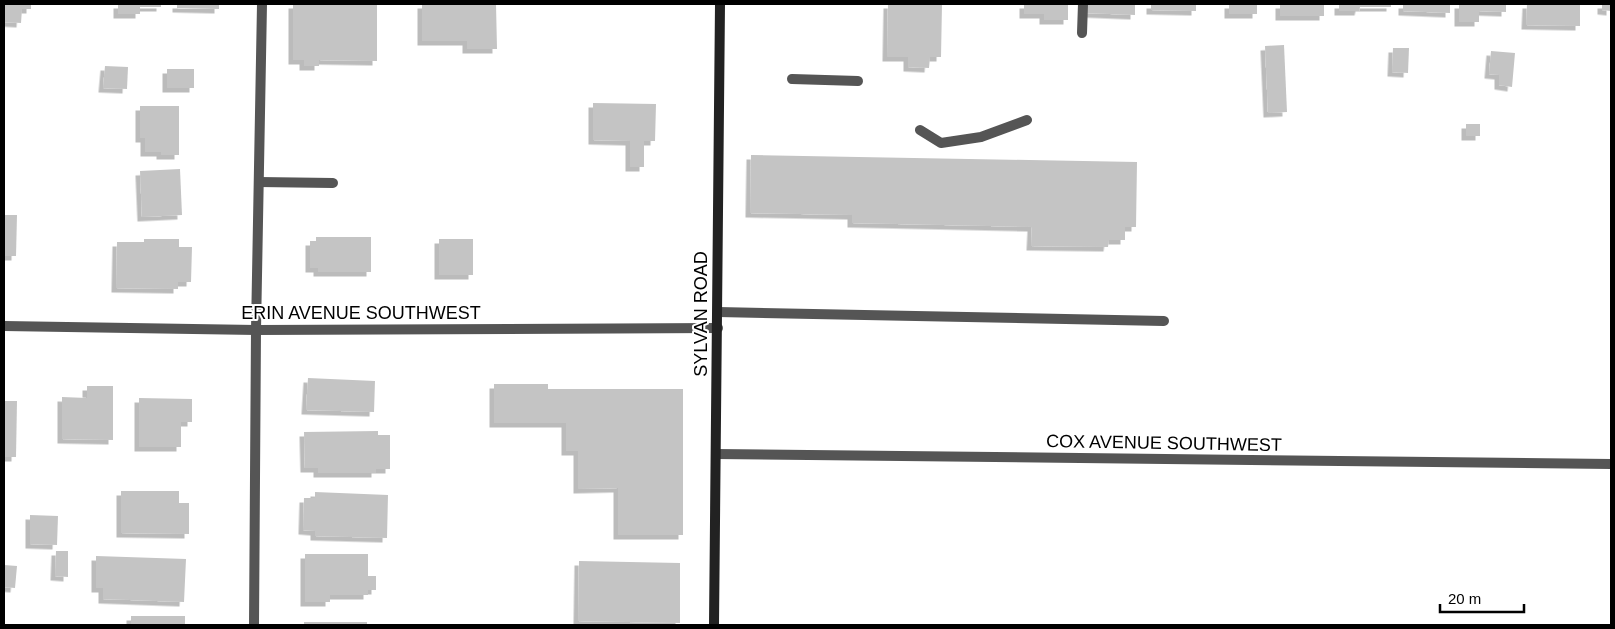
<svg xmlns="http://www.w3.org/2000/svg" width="1615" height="629" font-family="Arial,sans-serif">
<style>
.building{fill:#c4c4c4;filter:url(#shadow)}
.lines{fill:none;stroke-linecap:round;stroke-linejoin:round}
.service{stroke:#555;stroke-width:10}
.minor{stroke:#555;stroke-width:10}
.secondary{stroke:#222;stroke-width:10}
.labels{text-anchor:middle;stroke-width:4;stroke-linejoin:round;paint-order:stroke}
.street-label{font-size:18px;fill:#000;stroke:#fff}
</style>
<defs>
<filter id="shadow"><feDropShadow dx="-4.5" dy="4.5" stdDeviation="0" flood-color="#0004"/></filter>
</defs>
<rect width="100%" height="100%" fill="#fff"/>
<g class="building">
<polygon points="4,4 31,4 31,9 22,9 21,23 4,22"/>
<polygon points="118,4 161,4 161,7 140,7 140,14 118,14"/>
<polygon points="177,4 219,4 219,9 177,8"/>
<polygon points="293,4 377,4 377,61 319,60 319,66 304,66 304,60 293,60"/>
<polygon points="422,4 496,4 497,49 467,49 467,41 422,41"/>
<polygon points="888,4 942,4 941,57 930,57 929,68 908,67 908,57 887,57"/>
<polygon points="1024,4 1068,4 1068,20 1044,20 1044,14 1024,14"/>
<polygon points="1086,4 1135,4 1135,15 1086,13"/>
<polygon points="1151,4 1196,4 1196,11 1151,10"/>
<rect x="1229" y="4" width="28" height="10"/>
<rect x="1280" y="4" width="44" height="12"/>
<polygon points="1339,4 1391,4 1391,7 1360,7 1359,11 1339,11"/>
<polygon points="1403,4 1450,4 1450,13 1403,11"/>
<polygon points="1459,4 1506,4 1506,12 1479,11 1479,22 1459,22"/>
<polygon points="1527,4 1580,4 1580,26 1526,25"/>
<polygon points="1602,4 1611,4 1611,11 1602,10"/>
<polygon points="1284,45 1287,112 1268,113 1265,46"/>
<polygon points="1393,48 1409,48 1408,73 1392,72"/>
<polygon points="1491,51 1515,53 1512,87 1499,85 1499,75 1489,74"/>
<polygon points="105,66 128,67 127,89 103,88"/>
<rect x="167" y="69" width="27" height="19"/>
<polygon points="593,103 656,104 655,141 644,141 644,167 630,167 630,141 593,140"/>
<polygon points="140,106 179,106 179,155 161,155 161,152 145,152 145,138 140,138"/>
<rect x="1466" y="124" width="14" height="12"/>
<polygon points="751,155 1137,162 1136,227 1125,227 1125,240 1109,240 1108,247 1031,246 1032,227 852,223 852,215 750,213"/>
<polygon points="180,169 182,215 142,217 140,171"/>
<polygon points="4,215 17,215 16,256 4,256"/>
<polygon points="316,237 371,237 371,272 318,272 318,268 310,268 310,241 316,241"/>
<polygon points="144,239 179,239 179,247 192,247 191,282 178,282 178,289 116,288 117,242 144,242"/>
<rect x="439" y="239" width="34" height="36"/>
<polygon points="308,378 375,381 374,412 306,410"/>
<polygon points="494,384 548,384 548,389 683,389 683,535 618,535 618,488 578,489 578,451 566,451 566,423 494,423"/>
<polygon points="87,386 113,386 113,440 62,439 62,397 87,398"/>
<polygon points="139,398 192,399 192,422 181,422 181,447 139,447"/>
<polygon points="4,401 17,401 16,457 4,457"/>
<polygon points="378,431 378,435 390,435 390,469 376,469 376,473 318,473 318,468 305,468 304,432"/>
<polygon points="121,491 179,491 179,503 189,503 189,534 121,533"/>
<polygon points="315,492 388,495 387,538 315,536 315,531 303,530 304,498 315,498"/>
<polygon points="30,515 58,516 57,545 30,544"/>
<polygon points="56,551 68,551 68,577 55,576"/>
<polygon points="305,554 368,554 368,576 376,576 376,590 368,590 368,595 330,595 330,602 305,602"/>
<polygon points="96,556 186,559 184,602 103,599 103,588 96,588"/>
<polygon points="579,561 680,563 680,623 578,621"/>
<polygon points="4,565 17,566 15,588 4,587"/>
<rect x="131" y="616" width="54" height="9"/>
<rect x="304" y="622" width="63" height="3"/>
</g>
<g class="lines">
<g class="service">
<polyline points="1082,33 1083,4"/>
<polyline points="792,79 858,81"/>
<polyline points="920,130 941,143 981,137 1027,120"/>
<polyline points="259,182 333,183"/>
<polyline points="718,312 1164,321"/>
</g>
<g class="minor">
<polyline points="4,326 256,330 718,328"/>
<polyline points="716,454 1611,464"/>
<polyline points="254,625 256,330 262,4"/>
</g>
<polyline class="secondary" points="714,625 720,4"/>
</g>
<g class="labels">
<g class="street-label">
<text x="361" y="319">ERIN AVENUE SOUTHWEST</text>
<text transform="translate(701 314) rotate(-90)" y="6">SYLVAN ROAD</text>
<text transform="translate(1164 443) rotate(1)" y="6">COX AVENUE SOUTHWEST</text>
</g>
</g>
<rect width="1615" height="629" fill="none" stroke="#000000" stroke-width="10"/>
<path d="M1440 604v8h84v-8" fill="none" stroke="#000000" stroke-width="2.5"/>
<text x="1448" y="604" font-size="15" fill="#000000" stroke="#ffffff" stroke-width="4" paint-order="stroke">20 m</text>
</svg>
